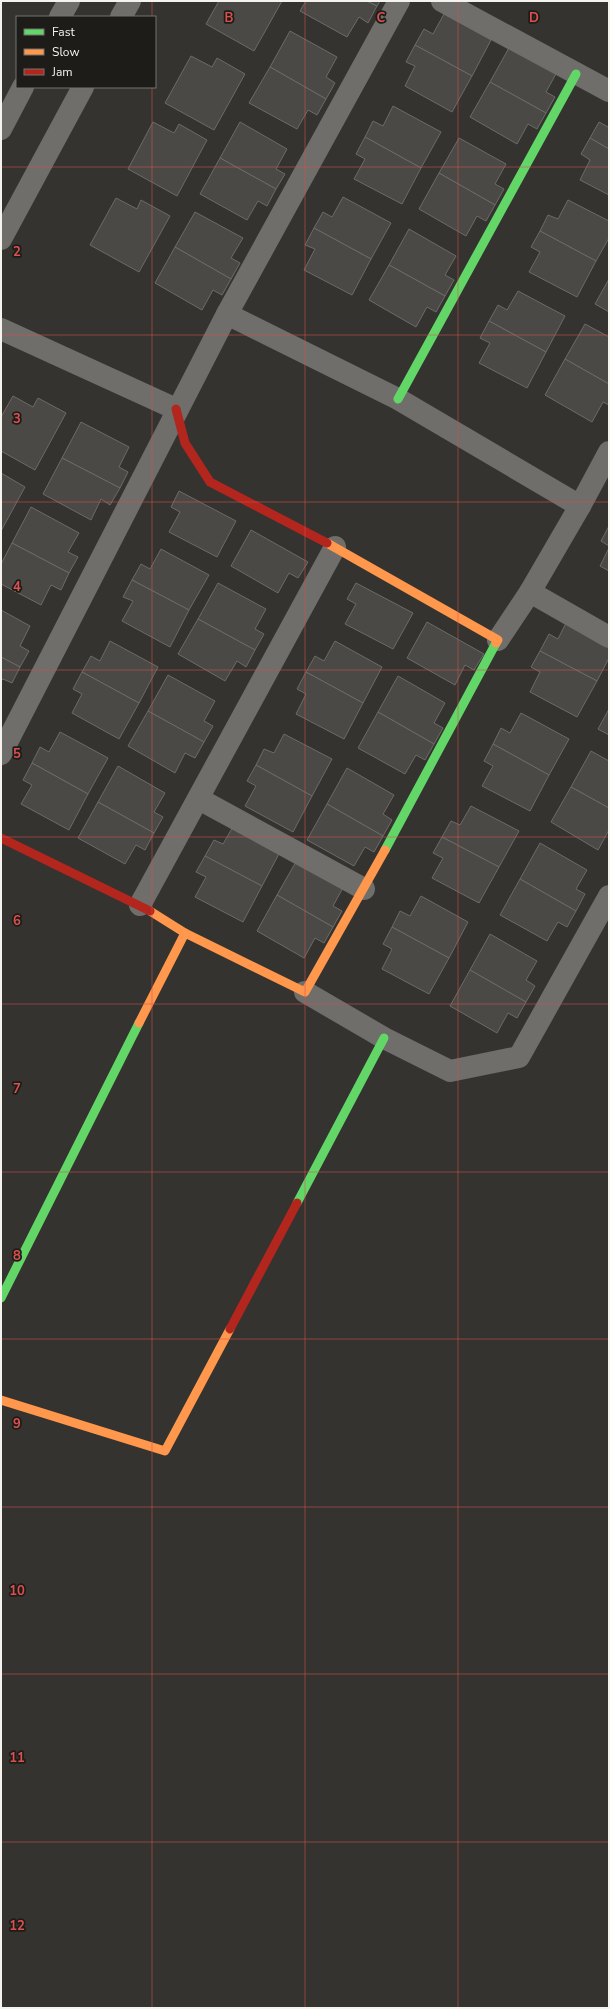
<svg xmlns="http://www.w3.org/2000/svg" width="610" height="2009" font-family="'Nunito Sans',sans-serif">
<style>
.building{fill:#4a4946;stroke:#6d6b68}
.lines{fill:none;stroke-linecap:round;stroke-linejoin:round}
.street{stroke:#6f6e6b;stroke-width:22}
.fast{stroke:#63d668;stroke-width:9}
.slow{stroke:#ff974d;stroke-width:9}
.jam{stroke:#b3261e;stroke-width:9}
.grid{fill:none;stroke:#dc5150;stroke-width:1;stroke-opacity:0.55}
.grid-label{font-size:13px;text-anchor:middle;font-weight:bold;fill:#dc5150;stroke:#1d1c18;stroke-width:3.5;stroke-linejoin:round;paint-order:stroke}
</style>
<rect width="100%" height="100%" fill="#34332f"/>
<g class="building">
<polygon points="219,1 282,1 254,51 206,24"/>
<polygon points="306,1 367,1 377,6 368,23 359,17 347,37 300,11"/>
<polygon points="367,1 380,1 377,6"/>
<polygon points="444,14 491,40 472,76 415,45 424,29 433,34"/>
<polygon points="290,31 337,57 326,77 335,83 326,99 270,67"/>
<polygon points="415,45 472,76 452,112 405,86 415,66 406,62"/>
<polygon points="510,46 557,72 546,92 555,97 546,113 490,82"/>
<polygon points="191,56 212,67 217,58 245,74 214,130 165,103"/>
<polygon points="270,67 326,99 317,115 308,110 297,129 249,103"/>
<polygon points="490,82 546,113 537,129 528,124 517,144 470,117"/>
<polygon points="393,106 441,132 421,168 365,137 373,121 383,126"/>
<polygon points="153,122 174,133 179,124 207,140 177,196 128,169"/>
<polygon points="240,122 287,149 276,169 285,174 276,189 220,158"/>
<polygon points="599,122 608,127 609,125 609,149 590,138"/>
<polygon points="365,137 421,168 402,204 354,179 365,159 356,154"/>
<polygon points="459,138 506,164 495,184 504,189 495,205 439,173"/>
<polygon points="590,138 609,149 609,195 580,180 590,160 581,154"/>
<polygon points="220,158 276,189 267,206 258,201 247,220 200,194"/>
<polygon points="439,173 495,205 486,221 477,216 466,236 419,209"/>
<polygon points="343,197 391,223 371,259 314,228 323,212 332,217"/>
<polygon points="116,198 137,209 141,200 170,216 139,272 90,245"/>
<polygon points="568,200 609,221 609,238 596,261 540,231 548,215 558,219"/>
<polygon points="195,212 243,238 231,258 240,263 231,279 175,247"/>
<polygon points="314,228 371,259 352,295 304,270 315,249 305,245"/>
<polygon points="409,229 456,256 445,275 454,280 445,296 389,265"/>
<polygon points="540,231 596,261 577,297 529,272 540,252 531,247"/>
<polygon points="175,247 231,279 222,295 213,290 202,310 155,283"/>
<polygon points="389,265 445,296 436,312 427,307 416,327 369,300"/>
<polygon points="609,279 609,312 595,304"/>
<polygon points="518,291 565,316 546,352 489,321 498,305 507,310"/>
<polygon points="489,321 546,352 527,388 479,363 490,343 480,338"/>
<polygon points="585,324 609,337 609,384 565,359"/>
<polygon points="565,359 609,384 609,405 603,402 592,422 545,395"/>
<polygon points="13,396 33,407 38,398 66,413 35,470 1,451 1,417"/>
<polygon points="81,422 129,447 119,467 128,472 120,488 62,458"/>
<polygon points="62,458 120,488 110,505 101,499 91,520 43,494"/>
<polygon points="1,473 25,487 1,531"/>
<polygon points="179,491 236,521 217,557 169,532 180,512 171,507"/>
<polygon points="31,507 79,533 68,552 78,557 69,573 12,543"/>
<polygon points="609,526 609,546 601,541"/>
<polygon points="251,530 308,562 298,578 289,573 278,593 231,566"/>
<polygon points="12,543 69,573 61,590 51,585 41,605 1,584 1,564"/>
<polygon points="609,548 609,571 600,566"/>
<polygon points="161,549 209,575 189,610 132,580 141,564 150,569"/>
<polygon points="132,580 189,610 170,647 122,621 133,601 123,597"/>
<polygon points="218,583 266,609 255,629 264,634 255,650 198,619"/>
<polygon points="356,583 413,613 393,649 345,624 356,604 347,599"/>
<polygon points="1,610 30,626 20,646 29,651 20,667 1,657"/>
<polygon points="198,619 255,650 246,667 237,661 225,681 178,654"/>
<polygon points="568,619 609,641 609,658 597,681 540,651 549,634 558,639"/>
<polygon points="427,622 484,654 474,670 465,665 455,685 407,658"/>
<polygon points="110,641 158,667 139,703 82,672 91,656 100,661"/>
<polygon points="335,641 382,667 363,703 306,672 315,656 324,661"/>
<polygon points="540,651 597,681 577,717 530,692 540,672 531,667"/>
<polygon points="1,657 20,667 12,683 3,679 1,681"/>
<polygon points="82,672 139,703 119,739 72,713 82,694 73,689"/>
<polygon points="306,672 363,703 344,739 296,714 306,694 297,689"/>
<polygon points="168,675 215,701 204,721 213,726 204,742 148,711"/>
<polygon points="398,676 445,703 434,723 443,728 434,744 378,712"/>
<polygon points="609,709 609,735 598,729"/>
<polygon points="148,711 204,742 195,758 185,753 175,773 128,746"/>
<polygon points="378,712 434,744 425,760 416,755 405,774 358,748"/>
<polygon points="521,713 569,739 549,775 493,744 501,728 510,733"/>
<polygon points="60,732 108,758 88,794 32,763 40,747 49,752"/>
<polygon points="284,734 332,759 312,796 256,765 264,749 274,753"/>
<polygon points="493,744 549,775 530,811 482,786 493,766 484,761"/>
<polygon points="591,751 609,761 609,808 571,787"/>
<polygon points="32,763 88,794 69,830 21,804 32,785 23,780"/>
<polygon points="256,765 312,796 293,832 245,806 256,786 247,781"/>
<polygon points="118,766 165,793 154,812 163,817 154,833 98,802"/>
<polygon points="347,768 394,795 383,814 392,820 383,836 327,804"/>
<polygon points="571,787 609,808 609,830 598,850 551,822"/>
<polygon points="98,802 154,833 145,850 136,845 125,864 78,838"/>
<polygon points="327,804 383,836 374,852 365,847 354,866 307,840"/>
<polygon points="471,806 519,831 499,867 442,837 451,821 460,825"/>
<polygon points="234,825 281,850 262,886 205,856 214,840 223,844"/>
<polygon points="442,837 499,867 479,903 432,878 443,858 433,853"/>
<polygon points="540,843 587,870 576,889 585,894 576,911 520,879"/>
<polygon points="205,856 262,886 243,922 195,897 206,877 196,872"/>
<polygon points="297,860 344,886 333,906 342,911 333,927 277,895"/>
<polygon points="520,879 576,911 567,927 558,922 547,941 500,915"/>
<polygon points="277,895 333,927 324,943 315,938 304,958 257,931"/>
<polygon points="421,896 468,922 449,958 392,927 400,911 410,916"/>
<polygon points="392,927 449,958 429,994 382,969 392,949 383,944"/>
<polygon points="490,934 537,961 526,980 535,986 526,1002 470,970"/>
<polygon points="470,970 526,1002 517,1018 508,1013 497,1033 450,1006"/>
</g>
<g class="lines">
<g class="street">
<polyline points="442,1 609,91"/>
<polyline points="60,17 69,1"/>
<polyline points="121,17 130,1"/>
<polyline points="1,129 23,87"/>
<polyline points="1,239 83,87"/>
<polyline points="227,314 399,1"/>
<polyline points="1,329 176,409"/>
<polyline points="580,506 609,452"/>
<polyline points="530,592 609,637"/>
<polyline points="1,754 227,314 398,399 580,506 530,592 498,640"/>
<polyline points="199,799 364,889"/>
<polyline points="140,905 335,547"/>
<polyline points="305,992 384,1038 450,1071 519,1057 609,896"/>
</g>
<g class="fast">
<polyline points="398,399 576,74"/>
<polyline points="385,850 496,643"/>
<polyline points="297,1203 384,1038"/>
<polyline points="1,1298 139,1023"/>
</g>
<g class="slow">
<polyline points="327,543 498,640 496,643"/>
<polyline points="150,911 185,933 305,992 385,850"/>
<polyline points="139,1023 185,933"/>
<polyline points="1,1400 165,1451 230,1329"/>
</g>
<g class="jam">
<polyline points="176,409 185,443 210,482 327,543"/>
<polyline points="1,838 150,911"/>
<polyline points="230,1329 297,1203"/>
</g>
</g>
<path class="grid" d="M152,1V17M305,1V2008M458,1V2008M152,87V2008M1,167H609M1,335H609M1,502H609M1,670H609M1,837H609M1,1004H609M1,1172H609M1,1339H609M1,1507H609M1,1674H609M1,1842H609"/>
<g class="grid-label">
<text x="229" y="22">B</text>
<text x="381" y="22">C</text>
<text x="534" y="22">D</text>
<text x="17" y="256">2</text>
<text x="17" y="423">3</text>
<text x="17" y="591">4</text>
<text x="17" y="758">5</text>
<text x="17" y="925">6</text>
<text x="17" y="1093">7</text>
<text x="17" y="1260">8</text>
<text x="17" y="1428">9</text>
<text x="17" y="1595">10</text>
<text x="17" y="1762">11</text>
<text x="17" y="1930">12</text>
</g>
<rect width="610" height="2009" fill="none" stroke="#f5f3ee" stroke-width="4"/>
<rect x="16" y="16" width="140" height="72" fill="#1d1c18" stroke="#73726e"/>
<rect x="24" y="29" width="20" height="6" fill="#63d668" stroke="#73726e"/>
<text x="52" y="36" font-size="12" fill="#f5f3ee">Fast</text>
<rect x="24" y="49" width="20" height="6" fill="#ff974d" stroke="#73726e"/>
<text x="52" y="56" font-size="12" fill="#f5f3ee">Slow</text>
<rect x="24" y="69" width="20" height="6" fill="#b3261e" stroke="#73726e"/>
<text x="52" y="76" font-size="12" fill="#f5f3ee">Jam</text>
</svg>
